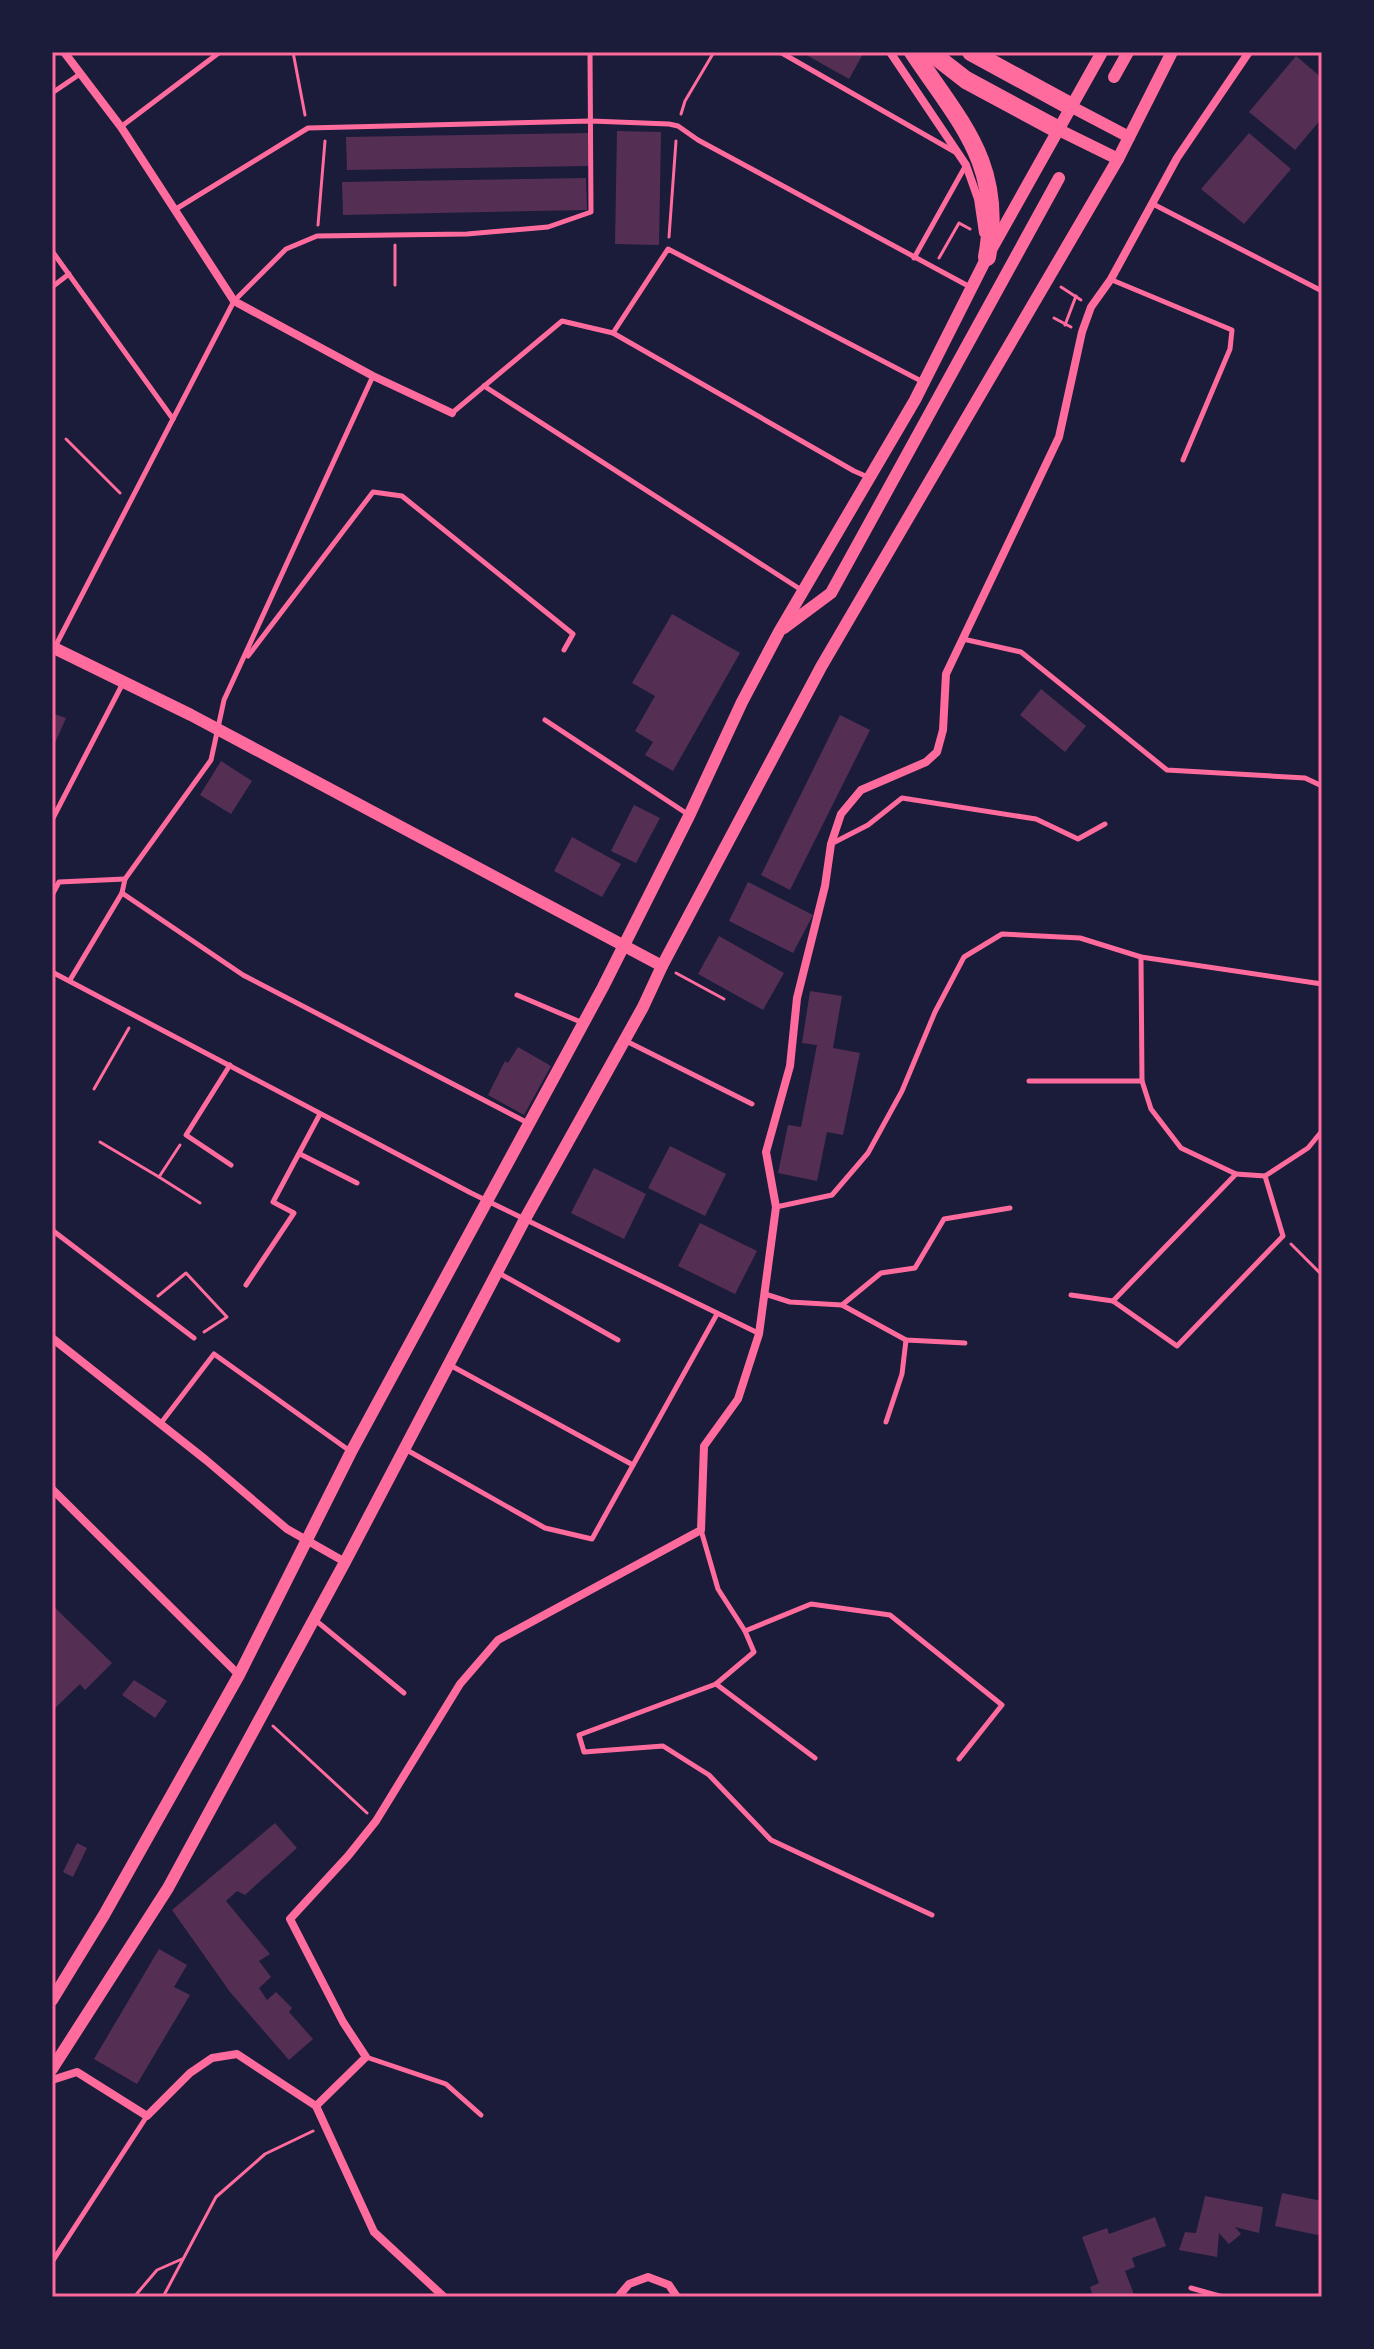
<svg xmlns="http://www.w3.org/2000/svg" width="1374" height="2349" font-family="'Space Grotesk',sans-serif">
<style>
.building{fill:#542f53}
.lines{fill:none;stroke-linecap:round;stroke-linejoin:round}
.path{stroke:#ff6b9d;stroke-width:3}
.service{stroke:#ff6b9d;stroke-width:5}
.minor{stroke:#ff6b9d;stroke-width:8}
.tertiary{stroke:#ff6b9d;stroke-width:12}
.motorway{stroke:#ff6b9d;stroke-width:18}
.neatline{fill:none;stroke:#ff6b9d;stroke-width:3}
</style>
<rect width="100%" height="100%" fill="#1b1b3a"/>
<g class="building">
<polygon points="801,52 864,52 849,79"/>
<polygon points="1296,56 1322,78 1322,118 1295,150 1249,112"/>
<polygon points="617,131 661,132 659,245 615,244"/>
<polygon points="591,133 591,166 347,170 346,137"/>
<polygon points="1249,133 1291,169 1244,224 1201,189"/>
<polygon points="586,178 587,210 343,215 342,182"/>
<polygon points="672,614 740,653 673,771 645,755 653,742 635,731 655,696 632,683"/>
<polygon points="1041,689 1086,726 1065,752 1020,715"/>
<polygon points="52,713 66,718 52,750"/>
<polygon points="840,715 870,730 790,890 761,875"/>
<polygon points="221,761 252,781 231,814 200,795"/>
<polygon points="634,805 660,818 636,863 611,851"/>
<polygon points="572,837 621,864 602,897 554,871"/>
<polygon points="748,882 813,915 793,953 729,921"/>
<polygon points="719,936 784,973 763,1010 698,974"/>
<polygon points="810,991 842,996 833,1048 860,1053 843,1135 827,1132 817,1181 778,1173 788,1125 801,1127 817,1045 802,1043"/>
<polygon points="518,1047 551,1066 524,1115 488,1095 505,1061 508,1063"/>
<polygon points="670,1146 726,1174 705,1216 648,1188"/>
<polygon points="594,1168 646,1194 624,1239 571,1213"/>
<polygon points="700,1223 757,1251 735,1294 678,1266"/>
<polygon points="52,1605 112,1663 85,1690 80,1684 52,1711"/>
<polygon points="134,1680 167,1701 155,1718 122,1695"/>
<polygon points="275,1823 297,1848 245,1895 237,1891 226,1901 270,1954 259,1961 271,1977 259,1988 267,2000 276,1992 292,2008 289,2012 313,2039 289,2060 230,1992 172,1910"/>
<polygon points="77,1843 87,1848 73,1877 63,1872"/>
<polygon points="159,1949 187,1965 174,1987 190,1995 137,2084 94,2059"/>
<polygon points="1282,2193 1322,2201 1322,2236 1275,2226"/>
<polygon points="1205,2196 1263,2207 1259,2233 1235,2227 1241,2234 1229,2244 1219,2233 1217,2257 1179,2250 1185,2232 1196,2233"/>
<polygon points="1155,2217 1166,2246 1132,2258 1135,2267 1125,2271 1135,2297 1093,2297 1090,2287 1099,2283 1082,2237 1107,2228 1109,2234"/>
</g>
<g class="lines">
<g class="path">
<polyline points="293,52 305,115"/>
<polyline points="681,114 685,101 714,52"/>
<polyline points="318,225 325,141"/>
<polyline points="669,237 676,141"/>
<polyline points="939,258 959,223 970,229"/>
<polyline points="395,285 395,245"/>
<polyline points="1061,287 1081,300"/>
<polyline points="1054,318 1071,327"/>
<polyline points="1065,325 1076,296"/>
<polyline points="66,439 120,493"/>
<polyline points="676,973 724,999"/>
<polyline points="94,1089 129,1028"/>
<polyline points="100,1142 159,1177 180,1145"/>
<polyline points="159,1177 200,1203"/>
<polyline points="1291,1244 1322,1275"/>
<polyline points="158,1296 186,1273 227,1317 204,1332"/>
<polyline points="273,1726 367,1813"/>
<polyline points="134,2297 157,2270 182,2259"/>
<polyline points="163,2297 216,2197 265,2154 313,2131"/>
</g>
<g class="service">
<polyline points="780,52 955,152"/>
<polyline points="52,93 80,74"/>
<polyline points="122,126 220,52"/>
<polyline points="1153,204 1322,291"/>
<polyline points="176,209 308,128 591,121 669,124 678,126 698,140 972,288"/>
<polyline points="52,251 173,419"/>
<polyline points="914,258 966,165"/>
<polyline points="1112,280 1232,330 1230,349 1183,460"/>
<polyline points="52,287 69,274"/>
<polyline points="613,333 854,471 870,478"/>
<polyline points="484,386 803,591"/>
<polyline points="452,413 562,321 613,333 668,249 923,382"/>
<polyline points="963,639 1021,652 1167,770 1305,778 1322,786"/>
<polyline points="55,647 234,301 286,249 317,236 467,234 548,227 591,212 590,52"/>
<polyline points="248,656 373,492 402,496 573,634 564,650"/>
<polyline points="545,720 689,815"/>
<polyline points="52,820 123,683"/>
<polyline points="831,844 868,825 902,798 1036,819 1078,839 1105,824"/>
<polyline points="122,893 243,975 528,1123"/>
<polyline points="52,895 59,882 125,879"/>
<polyline points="52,972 471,1193 758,1333"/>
<polyline points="70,980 122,893 125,879 211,760 224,700 373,376"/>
<polyline points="517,995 583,1023"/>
<polyline points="626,1041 752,1104"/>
<polyline points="230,1065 186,1135 231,1165"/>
<polyline points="1029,1081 1142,1081"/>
<polyline points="300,1154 357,1183"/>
<polyline points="1236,1174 1265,1176 1308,1148 1322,1131"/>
<polyline points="776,1207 832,1195 868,1153 902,1091 935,1012 964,957 1002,934 1080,938 1141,957 1322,984"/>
<polyline points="52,1230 194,1338"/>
<polyline points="497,1272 618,1340"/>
<polyline points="246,1285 294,1213 273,1202 320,1114"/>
<polyline points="765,1294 790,1302 842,1305 906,1340 965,1343"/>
<polyline points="1071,1295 1113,1301 1177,1346 1283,1236 1265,1176"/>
<polyline points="1113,1301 1236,1174 1181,1148 1151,1109 1142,1081 1141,957"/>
<polyline points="842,1305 881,1273 915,1268 944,1219 1010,1208"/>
<polyline points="448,1364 633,1465"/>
<polyline points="886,1422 902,1374 906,1340"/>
<polyline points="161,1423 214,1354 350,1451"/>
<polyline points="405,1449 545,1528 592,1539 717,1314"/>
<polyline points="701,1530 718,1589 745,1631 811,1604 890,1615 1002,1705 959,1759"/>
<polyline points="314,1619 404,1693"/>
<polyline points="745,1631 754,1652 716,1684 579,1735 584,1752 663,1746 709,1775 771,1840 932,1915"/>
<polyline points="716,1684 815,1758"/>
<polyline points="366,2057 446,2084 481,2115"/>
<polyline points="52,2262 147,2116"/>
<polyline points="1191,2288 1223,2297"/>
</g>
<g class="minor">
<polyline points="64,52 121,127 234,301 373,376 452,413"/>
<polyline points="890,52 966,165 978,199 983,233"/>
<polyline points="52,1338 206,1460 287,1529 345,1562"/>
<polyline points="52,1489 239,1675"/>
<polyline points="52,2080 77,2072 147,2116 190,2073 212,2058 237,2054 316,2106 374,2232 444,2297"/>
<polyline points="316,2106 366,2057 343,2022 290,1919 348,1856 376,1821 460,1684 498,1640 701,1530 704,1446 738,1399 759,1334 776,1207 766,1152 790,1066 797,998 825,886 831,844 841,814 861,790 926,762 937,752 943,730 946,674 1059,437 1082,332 1091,307 1111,279 1177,158 1249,52"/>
<polyline points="618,2297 629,2284 648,2277 669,2285 677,2297"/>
</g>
<g class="tertiary">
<polyline points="1114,77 1128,52"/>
<polyline points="1070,106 1129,137"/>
<polyline points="1057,129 1118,159"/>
<polyline points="784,628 831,593 1059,178"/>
<polyline points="52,647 191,715 662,966"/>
<polyline points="52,2000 104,1915 239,1675 351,1452 603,987 689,816 742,702 779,632 915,400 987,257 1102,52"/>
<polyline points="52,2069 168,1888 345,1562 525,1219 643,1007 662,966 821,667 1118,159 1172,52"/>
</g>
<g class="motorway">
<path d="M913,52C961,124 1004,165 987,257"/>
<polyline points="930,52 966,80 1057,129"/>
<polyline points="971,52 1070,106"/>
</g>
</g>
<rect width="1374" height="2349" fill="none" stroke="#1b1b3a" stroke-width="108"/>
<rect x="54" y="54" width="1266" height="2241" class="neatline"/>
</svg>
